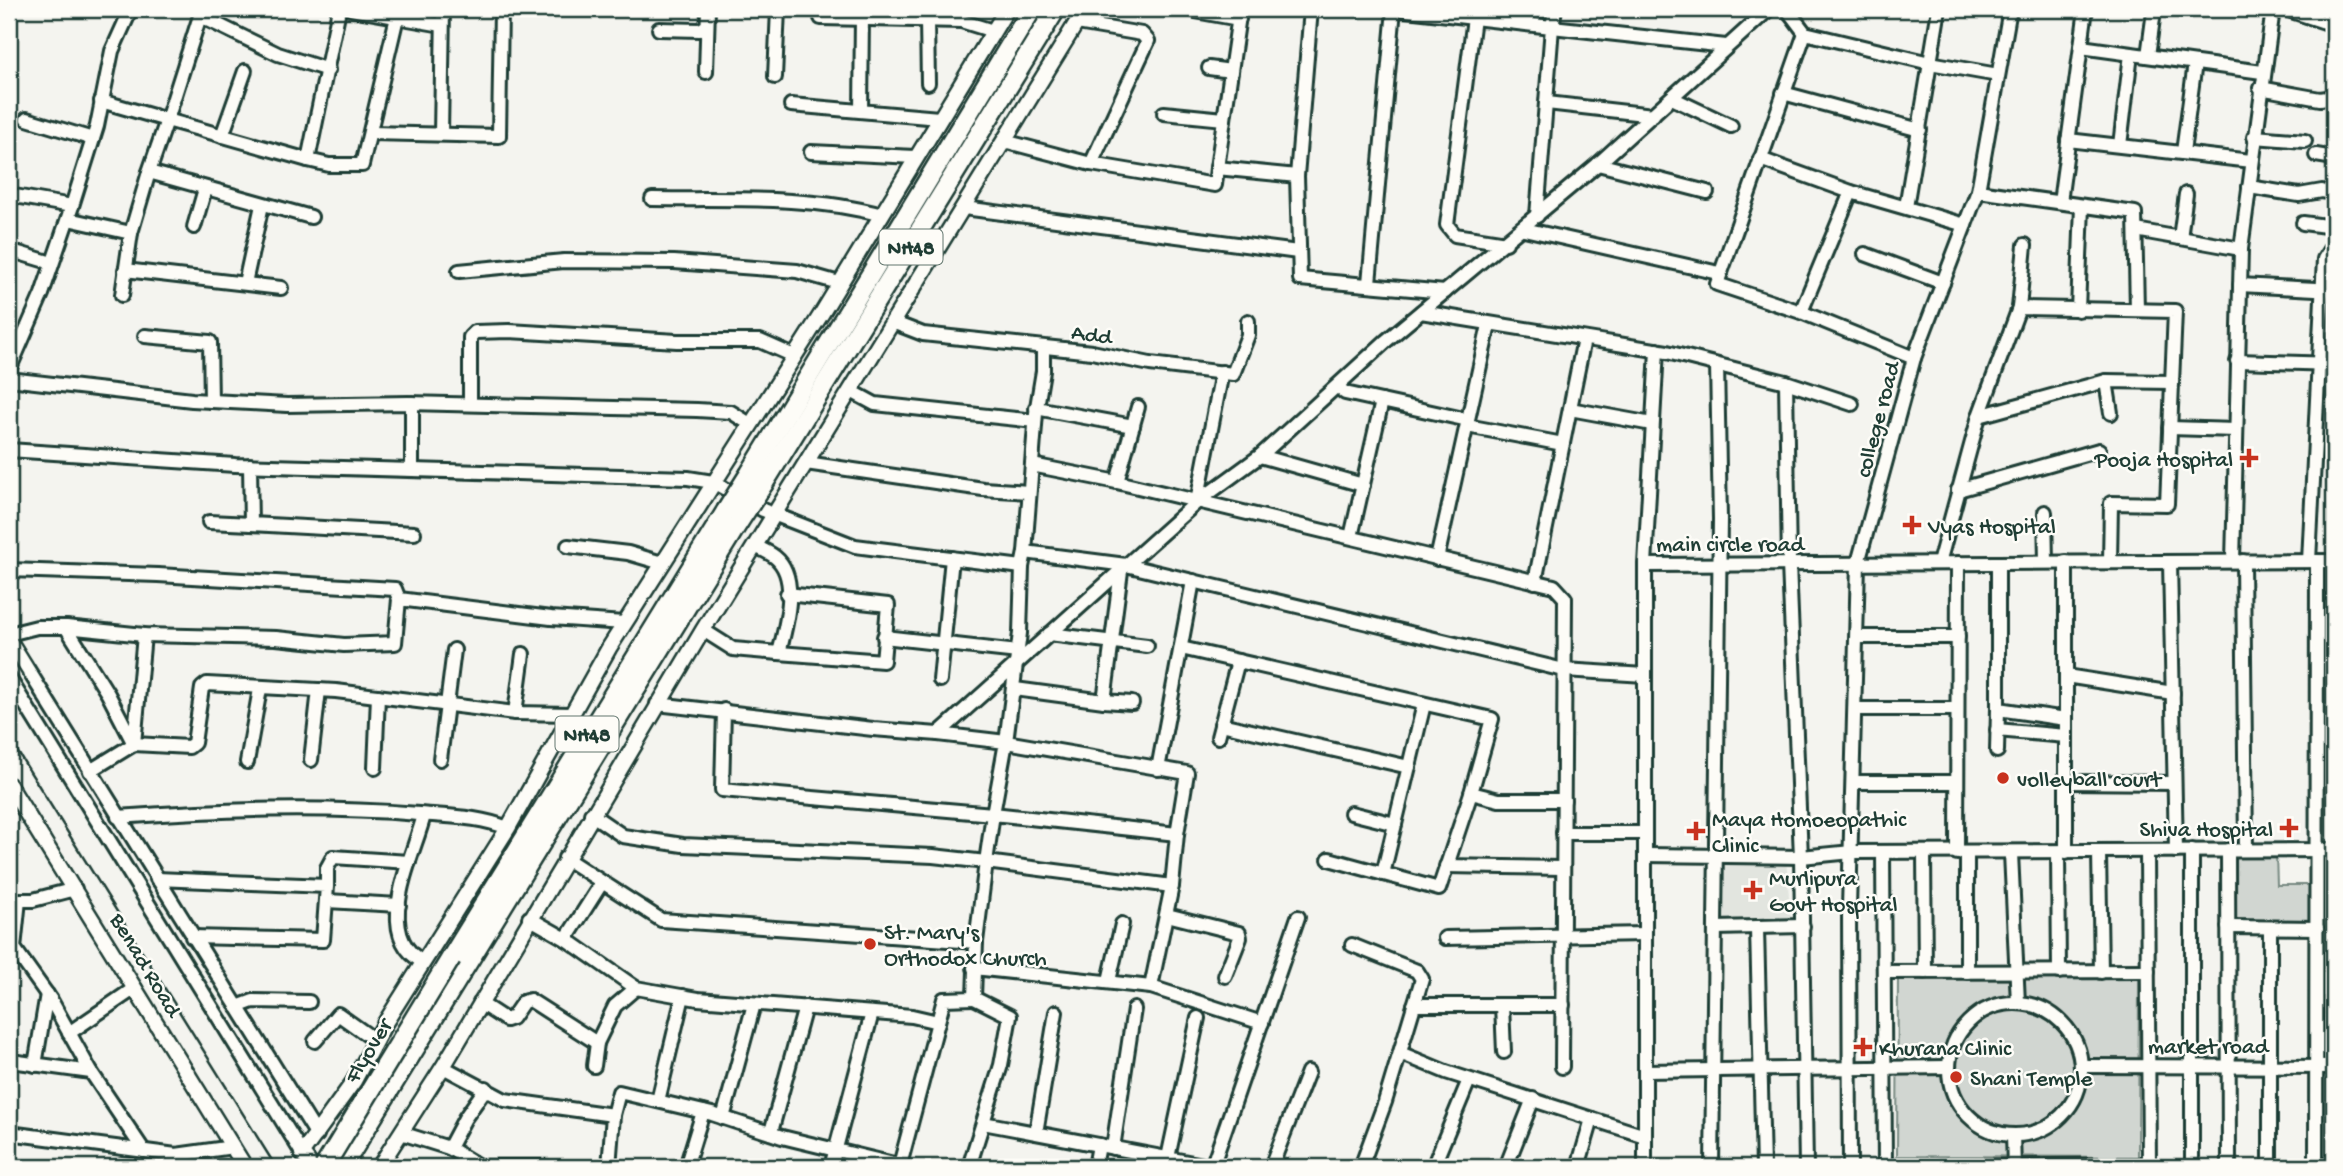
<svg xmlns="http://www.w3.org/2000/svg" width="2343" height="1176" font-family="'Gochi Hand',sans-serif">
<style>
.built{fill:#e2e5df}
.green{fill:#d1d6d1;stroke:#788a82;stroke-width:2}
.lines{fill:none;stroke-linecap:round;stroke-linejoin:round}
.minor-casing{stroke:#1f3d34;stroke-width:18}
.major-casing{stroke:#1f3d34;stroke-width:19}
.highway-casing{stroke:#1f3d34;stroke-width:23}
.minor{stroke:#fdfcf7;stroke-width:12}
.major{stroke:#fdfcf7;stroke-width:14}
.highway{stroke:#fdfcf7;stroke-width:18}
.rail{stroke:#1f3d34;stroke-width:2.5}
.highway-bridge-casing{stroke:#1f3d34;stroke-width:23;stroke-linecap:butt}
.highway-bridge{stroke:#fdfcf7;stroke-width:18}
.poi-dot{fill:#c8321e;stroke:#fdfcf7;stroke-width:2.5}
.labels{text-anchor:middle;stroke-width:5;stroke-linejoin:round;paint-order:stroke}
.shield{fill:#fdfcf7;stroke:#62766e;stroke-width:2}
.shield-label{font-size:21px;font-weight:bold;fill:#1f3d34}
.street-label{font-size:23px;fill:#1f3d34;stroke:#fdfcf7}
.poi-label{font-size:23px;fill:#1f3d34;stroke:#fdfcf7;text-anchor:start}
</style>
<rect width="100%" height="100%" fill="#f4f4ef"/>
<filter id="ink" filterUnits="userSpaceOnUse"><feTurbulence type="fractalNoise" baseFrequency=".0143" numOctaves="2"/><feDisplacementMap in="SourceGraphic" scale="14" xChannelSelector="R" yChannelSelector="G"/><feConvolveMatrix kernelMatrix="1 2 1 2 8 2 1 2 1" color-interpolation-filters="sRGB"/></filter>
<g filter="url(#ink)">
<polygon class="built" points="1717,857 1786,859 1791,921 1718,926"/>
<g class="green">
<polygon points="2232,853 2276,853 2277,885 2310,885 2312,921 2234,922"/>
<polygon points="1898,976 2139,978 2138,1157 1897,1156"/>
</g>
<g class="lines">
<defs>
<g id="minor">
<polyline points="351,9 442,25"/>
<polyline points="1311,9 1297,176 1300,279 1445,292"/>
<polyline points="1398,9 1474,18 1475,9"/>
<polyline points="1555,9 1552,27 1726,46"/>
<polyline points="1787,9 1805,33 1930,63 1998,75"/>
<polyline points="2285,9 2334,25"/>
<polyline points="1195,11 1239,19"/>
<polyline points="821,18 961,21 993,31"/>
<polyline points="927,20 928,83"/>
<polyline points="1077,23 1142,34 1148,41 1091,164"/>
<polyline points="659,29 700,30 707,26"/>
<polyline points="1805,33 1717,284 1801,312 1914,358"/>
<polyline points="2081,47 2262,72"/>
<polyline points="2148,56 2154,11"/>
<polyline points="1209,68 1231,71"/>
<polyline points="706,72 708,9"/>
<polyline points="775,77 778,9"/>
<polyline points="2260,88 2320,99 2334,97"/>
<polyline points="1783,93 1920,130"/>
<polyline points="1672,98 1731,126"/>
<polyline points="101,101 167,120 200,16 278,54 328,70"/>
<polyline points="1547,103 1653,115"/>
<polyline points="791,105 939,118"/>
<polyline points="861,111 862,17"/>
<polyline points="1164,113 1224,119"/>
<polyline points="27,119 93,139"/>
<polyline points="371,133 499,136 501,9"/>
<polyline points="441,134 443,9"/>
<polyline points="222,136 245,71"/>
<polyline points="2254,137 2305,141"/>
<polyline points="2068,140 2251,161"/>
<polyline points="1004,141 1091,164 1215,185 1217,168 1297,176"/>
<polyline points="2120,145 2131,54"/>
<polyline points="811,152 915,157"/>
<polyline points="2183,152 2195,63"/>
<polyline points="2316,155 2334,158"/>
<polyline points="1760,159 1851,192 1965,225"/>
<polyline points="308,160 339,9"/>
<polyline points="1598,164 1707,192"/>
<polyline points="1217,168 1240,9"/>
<polyline points="149,172 167,120 308,160 329,165 362,165 397,17"/>
<polyline points="2249,187 2299,195 2322,191 2334,194"/>
<polyline points="1978,191 2135,213 2137,310"/>
<polyline points="9,195 72,206"/>
<path d="M652,199C725,200 811,195 882,215"/>
<polyline points="2060,202 2086,9"/>
<polyline points="1906,207 1939,9"/>
<polyline points="964,208 1298,252"/>
<polyline points="68,219 131,233 122,295"/>
<polyline points="2303,223 2334,227"/>
<polyline points="194,227 205,189"/>
<polyline points="1524,229 1719,273"/>
<polyline points="2136,230 2241,249"/>
<polyline points="131,233 149,172 311,217"/>
<polyline points="2180,238 2186,194"/>
<polyline points="1506,243 1455,235 1447,225 1474,18 1552,27 1537,216"/>
<polyline points="9,250 52,263"/>
<polyline points="1865,254 1943,283"/>
<polyline points="125,270 281,288"/>
<polyline points="459,271 564,261 674,262 797,271 839,283"/>
<polyline points="245,283 262,205"/>
<polyline points="1369,283 1394,9"/>
<polyline points="2240,285 2334,290"/>
<polyline points="2019,308 2025,245"/>
<polyline points="2078,310 2082,206"/>
<polyline points="1421,312 1667,352 1786,382 1789,564 1801,857 1806,1167"/>
<polyline points="1801,312 1851,192"/>
<polyline points="892,322 923,334 1092,352 1150,364 1233,374 1248,335 1248,321"/>
<polyline points="145,336 210,342 211,401"/>
<polyline points="2237,361 2334,364"/>
<polyline points="9,370 42,294 72,206 97,126 112,51 131,9"/>
<polyline points="9,379 192,400 287,405 408,403 697,410 731,412 750,424"/>
<polyline points="2106,381 2111,413"/>
<polyline points="1786,382 1852,404"/>
<polyline points="1338,387 1345,393 1468,420"/>
<polyline points="851,391 875,404 1035,421"/>
<polyline points="412,403 412,469"/>
<polyline points="470,404 470,337 475,332 509,331 677,341 760,341 794,356"/>
<polyline points="1036,408 1133,426"/>
<polyline points="1570,409 1652,424"/>
<polyline points="1979,416 2106,381 2171,382"/>
<polyline points="1467,426 1563,444"/>
<polyline points="2170,428 2236,430"/>
<polyline points="9,450 235,465 688,478 713,482 763,510 855,546 1022,567 1025,552 1126,565 1564,670 1645,675"/>
<polyline points="1260,456 1363,485"/>
<polyline points="806,463 983,489 1029,492"/>
<polyline points="250,465 251,524 414,533"/>
<polyline points="1032,465 1117,482 1138,407"/>
<polyline points="1117,482 1554,586 1565,598 1562,1067"/>
<polyline points="1958,490 2099,450"/>
<polyline points="1197,502 1222,372"/>
<polyline points="2045,512 2046,562"/>
<polyline points="209,522 251,524"/>
<polyline points="1351,537 1382,401"/>
<polyline points="568,546 628,553 662,563"/>
<polyline points="1025,552 1036,413 1043,371 1043,348"/>
<polyline points="1437,559 1489,325"/>
<polyline points="2233,561 2241,249 2273,9"/>
<polyline points="2243,561 2246,850"/>
<polyline points="2309,561 2324,259 2334,243"/>
<polyline points="2170,562 2176,851"/>
<polyline points="1939,563 1979,416 2019,308 2175,311 2167,504 2111,503 2110,562"/>
<polyline points="1645,565 2334,561"/>
<polyline points="1022,567 1020,633 1006,742 1187,773 1177,834"/>
<polyline points="9,570 158,575 395,589 399,599"/>
<polyline points="1535,582 1584,339"/>
<polyline points="66,627 144,635 276,638 344,645 395,643 399,599 551,618 624,623"/>
<path d="M703,630L733,649L779,653C786,626 800,577 775,557C769,552 761,549 755,546"/>
<polyline points="9,634 37,627 66,627 108,694 134,744"/>
<polyline points="1049,634 1147,646"/>
<polyline points="884,637 1018,652"/>
<polyline points="1857,637 1958,637"/>
<polyline points="9,639 317,1135"/>
<polyline points="1181,648 1492,719 1471,793 1499,800 1564,800"/>
<polyline points="779,653 883,661 888,605 787,594"/>
<polyline points="2066,676 2173,693"/>
<polyline points="9,678 302,1153"/>
<polyline points="940,680 952,558"/>
<polyline points="1015,689 1104,701 1121,571"/>
<polyline points="1104,701 1132,703"/>
<polyline points="657,704 873,729 938,734 1197,502 1260,456 1386,341 1598,164 1769,9"/>
<polyline points="1855,709 1957,709"/>
<polyline points="1998,709 1998,563"/>
<polyline points="724,710 722,790 993,814 1006,742 938,734"/>
<polyline points="515,713 523,654"/>
<polyline points="1221,724 1409,767"/>
<polyline points="1997,730 2066,736"/>
<polyline points="1218,737 1238,661"/>
<polyline points="134,744 144,635"/>
<polyline points="1997,751 1998,709 2066,719"/>
<polyline points="440,759 454,650"/>
<polyline points="311,760 319,690"/>
<polyline points="247,762 260,689"/>
<polyline points="375,768 378,696"/>
<polyline points="1158,769 1193,581"/>
<polyline points="90,771 134,744 189,747 194,743 202,688 207,684 336,691 515,713 572,714"/>
<polyline points="1853,782 1957,782"/>
<polyline points="2066,782 2173,783"/>
<polyline points="1351,813 1395,824"/>
<polyline points="591,814 623,836 683,845 933,856 986,862 993,814 1177,834 1172,886 1151,987"/>
<path d="M118,817C217,809 319,806 419,814C452,817 477,816 508,828"/>
<polyline points="1563,833 1645,833"/>
<polyline points="2192,850 2192,1167"/>
<polyline points="2228,850 2229,1167"/>
<polyline points="2147,851 2149,1167"/>
<polyline points="1883,852 1885,1167"/>
<polyline points="2058,852 2059,972"/>
<polyline points="2066,852 2066,562"/>
<polyline points="2099,852 2101,972"/>
<polyline points="1924,853 1925,972"/>
<polyline points="1957,853 1958,563"/>
<polyline points="1967,853 1967,972"/>
<polyline points="2011,853 2018,1003"/>
<polyline points="1645,855 1801,857 1852,852 2334,850"/>
<polyline points="565,858 661,920 976,942 986,862 1172,886"/>
<polyline points="1329,859 1439,889 1471,793"/>
<polyline points="1446,866 1563,868"/>
<polyline points="1383,874 1424,704"/>
<polyline points="157,879 327,886 323,940 192,937"/>
<polyline points="327,886 327,868 333,857 409,862"/>
<polyline points="9,900 33,900 75,889"/>
<polyline points="19,900 14,948 51,1000 91,1072"/>
<polyline points="327,901 399,905"/>
<polyline points="1167,915 1239,933 1240,938 1225,976"/>
<polyline points="529,918 566,939 601,884"/>
<polyline points="2228,927 2317,928"/>
<polyline points="1716,928 1803,926"/>
<polyline points="2270,928 2270,1167"/>
<polyline points="1757,929 1763,1167"/>
<polyline points="1445,938 1645,934"/>
<polyline points="566,939 636,988 698,999 912,1016 938,1022 944,999 974,998 976,942"/>
<polyline points="1352,945 1417,971 1422,979 1385,1102 1361,1167"/>
<path d="M423,962C371,934 414,856 424,815"/>
<polyline points="974,968 1151,987 1262,1023"/>
<polyline points="1884,972 2148,971"/>
<polyline points="1109,981 1122,924"/>
<polyline points="480,1003 506,1020 512,1018 523,1002 530,1000 597,1043 615,1006 636,988"/>
<circle cx="2015" cy="1069" r="66"/>
<polyline points="1414,1005 1563,1005"/>
<polyline points="1502,1005 1504,1052"/>
<polyline points="237,1007 253,1001 309,1002"/>
<polyline points="69,1033 135,988"/>
<polyline points="315,1041 338,1014 376,1041"/>
<polyline points="1400,1053 1446,1072 1645,1136"/>
<polyline points="11,1061 91,1072 144,1151"/>
<polyline points="35,1065 47,994"/>
<polyline points="594,1066 597,1043"/>
<polyline points="2082,1066 2334,1067"/>
<polyline points="443,1067 505,1100 613,1115"/>
<polyline points="1645,1071 1949,1067"/>
<polyline points="658,1101 683,996"/>
<polyline points="723,1118 754,1004"/>
<polyline points="983,1123 1214,1167"/>
<polyline points="771,1132 805,1007"/>
<polyline points="9,1133 176,1155 233,1147"/>
<polyline points="401,1133 449,1148 480,1167 546,1167"/>
<polyline points="1036,1133 1056,1012"/>
<polyline points="2013,1135 2014,1167"/>
<polyline points="449,1148 465,1118 486,1088"/>
<polyline points="1113,1148 1134,1009"/>
<polyline points="900,1165 938,1022"/>
<polyline points="609,1167 613,1115 619,1092 712,1114 782,1137 906,1167"/>
<polyline points="686,1167 703,1112"/>
<polyline points="831,1167 872,1013"/>
<polyline points="969,1167 1001,1065 1010,1016 974,998"/>
<polyline points="1095,1167 1099,1145"/>
<polyline points="1166,1167 1198,1018"/>
<polyline points="1212,1167 1298,917"/>
<polyline points="1271,1167 1308,1072"/>
<polyline points="1433,1167 1469,1080"/>
<polyline points="1506,1167 1533,1099"/>
<polyline points="1578,1167 1592,1119"/>
<polyline points="1645,1167 1645,565 1657,350"/>
<polyline points="1712,1167 1720,519 1717,365"/>
<polyline points="1850,1167 1849,909 1858,563 1914,358 1978,191 2010,9"/>
<polyline points="1940,1167 2149,1165"/>
<polyline points="2316,1167 2317,561"/>
</g>
<g id="major">
<polyline points="9,785 245,1167"/>
<polyline points="312,1167 302,1153 354,1081 385,1023 508,828 609,648 822,313 1007,9"/>
<polyline points="379,1167 443,1067 703,630 1085,9"/>
</g>
<g id="highway">
<polyline points="750,473 1032,9"/>
<polyline points="764,483 1056,9"/>
<polyline points="451,958 726,511"/>
<polyline points="342,1167 738,523"/>
</g>
</defs>
<use href="#minor" class="minor-casing"/>
<use href="#major" class="major-casing"/>
<use href="#highway" class="highway-casing"/>
<use href="#minor" class="minor"/>
<use href="#major" class="major"/>
<use href="#highway" class="highway"/>
<polyline class="rail" points="9,738 276,1167"/>
<defs>
<g id="highway-bridge">
<polyline points="726,511 750,473"/>
<polyline points="738,523 764,483"/>
<polyline points="324,1167 451,958"/>
</g>
</defs>
<use href="#highway-bridge" class="highway-bridge-casing"/>
<use href="#highway-bridge" class="highway-bridge"/>
</g>
</g>
<g class="poi-dot">
<path d="M2245.5 447.5h7v7h7v7h-7v7h-7v-7h-7v-7h7z"/>
<path d="M1908.5 514.5h7v7h7v7h-7v7h-7v-7h-7v-7h7z"/>
<circle cx="2003" cy="778" r="7"/>
<path d="M2285.5 817.5h7v7h7v7h-7v7h-7v-7h-7v-7h7z"/>
<path d="M1692.5 820.5h7v7h7v7h-7v7h-7v-7h-7v-7h7z"/>
<path d="M1749.5 879.5h7v7h7v7h-7v7h-7v-7h-7v-7h7z"/>
<circle cx="870" cy="944" r="7"/>
<path d="M1859.5 1036.5h7v7h7v7h-7v7h-7v-7h-7v-7h7z"/>
<circle cx="1956" cy="1077" r="7"/>
</g>
<g class="labels">
<g class="shield">
<rect x="879.5" y="229.5" width="63" height="35" rx="5"/>
<rect x="555.5" y="716.5" width="63" height="35" rx="5"/>
</g>
<g class="shield-label">
<text x="911" y="254">NH48</text>
<text x="587" y="741">NH48</text>
</g>
<g class="street-label">
<text transform="translate(1092 333) rotate(8)" y="8">Add</text>
<text transform="translate(1876 419) rotate(-75)" y="8">college road</text>
<text x="1730" y="551">main circle road</text>
<text transform="translate(147 964) rotate(59)" y="8">Benad Road</text>
<text x="2208" y="1053">market road</text>
<text transform="translate(367 1050) rotate(-59)" y="8">Flyover</text>
</g>
<g class="poi-label">
<text x="2233" y="466" text-anchor="end">Pooja Hospital</text>
<text x="1928" y="533">Vyas Hospital</text>
<text x="2017" y="786">volleyball court</text>
<text x="1712" y="826">Maya Homoeopathic<tspan x="1712" dy="26">Clinic</tspan></text>
<text x="2273" y="836" text-anchor="end">Shiva Hospital</text>
<text x="1769" y="885">Murlipura<tspan x="1769" dy="26">Govt Hospital</tspan></text>
<text x="884" y="939">St. Mary's<tspan x="884" dy="26">Orthodox Church</tspan></text>
<text x="1879" y="1055">Khurana Clinic</text>
<text x="1970" y="1085">Shani Temple</text>
</g>
</g>
<rect width="2343" height="1176" fill="none" stroke="#fdfcf7" stroke-width="35"/>
<rect x="18" y="18" width="2308" height="1141" fill="none" stroke="#1f3d34" stroke-width="2.5" filter="url(#ink)"/>
</svg>
